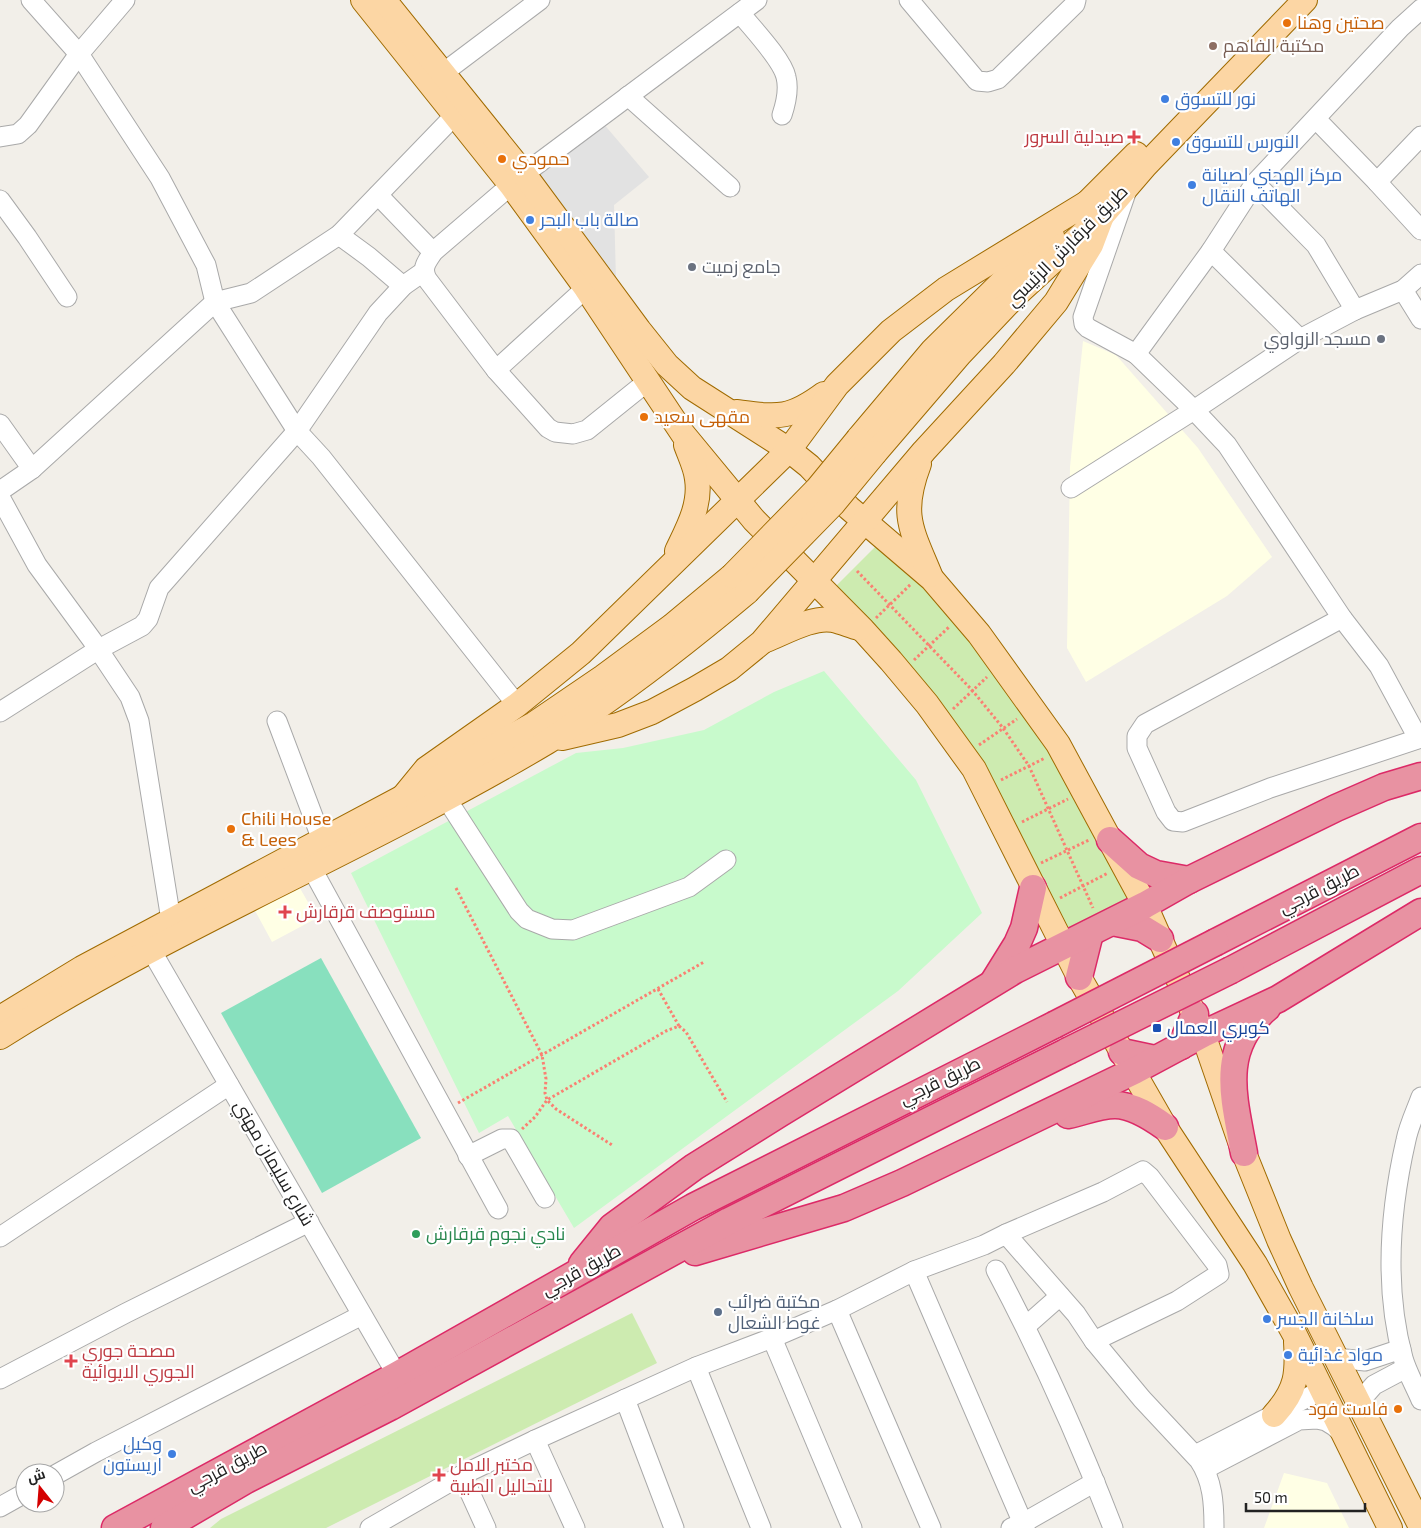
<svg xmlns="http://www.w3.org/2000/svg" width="1421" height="1528" font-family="'Exo 2',Cairo,sans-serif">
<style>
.education{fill:#ffffe5}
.grass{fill:#cdebb0}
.park{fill:#c8facc}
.pitch{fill:#88e0be}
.parking{fill:#e2e2e2}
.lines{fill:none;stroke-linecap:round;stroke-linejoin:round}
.minor-casing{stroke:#a9a9a9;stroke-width:21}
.major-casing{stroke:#a06b00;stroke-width:26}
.highway-casing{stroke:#dc2a67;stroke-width:29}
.path{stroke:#fa8072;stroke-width:3;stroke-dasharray:2.5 2.5;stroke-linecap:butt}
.minor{stroke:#fff;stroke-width:19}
.major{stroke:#fcd6a4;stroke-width:24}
.highway{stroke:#e892a2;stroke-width:26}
.major-bridge-casing{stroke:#a06b00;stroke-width:26;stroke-linecap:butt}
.highway-bridge-casing{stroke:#dc2a67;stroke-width:29;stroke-linecap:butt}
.major-bridge{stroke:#fcd6a4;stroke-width:24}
.highway-bridge{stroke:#e892a2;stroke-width:26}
.food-dot{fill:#e8710a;stroke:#fff;stroke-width:2}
.education-dot{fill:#8d6e63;stroke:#fff;stroke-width:2}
.shop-dot{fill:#3f7fe0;stroke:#fff;stroke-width:2}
.health-dot{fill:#e0444e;stroke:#fff;stroke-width:2}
.worship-dot{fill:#6b7280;stroke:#fff;stroke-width:2}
.transit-dot{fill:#1a4fb4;stroke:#fff;stroke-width:2}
.leisure-dot{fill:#2e9e5b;stroke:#fff;stroke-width:2}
.service-dot{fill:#5c6f8a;stroke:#fff;stroke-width:2}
.labels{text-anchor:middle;stroke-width:4.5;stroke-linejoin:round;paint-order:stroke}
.food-label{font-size:18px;fill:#c56008;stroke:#fff;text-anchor:start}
.education-label{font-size:18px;fill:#785e54;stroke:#fff;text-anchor:start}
.shop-label{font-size:18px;fill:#366cbe;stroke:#fff;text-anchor:start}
.health-label{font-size:18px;fill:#be3a42;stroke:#fff;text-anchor:start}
.street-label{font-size:18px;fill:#222;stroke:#fff}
.worship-label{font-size:18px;fill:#5b616d;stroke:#fff;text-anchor:start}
.transit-label{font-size:18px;fill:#164399;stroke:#fff;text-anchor:start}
.leisure-label{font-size:18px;fill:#27864d;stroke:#fff;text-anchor:start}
.service-label{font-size:18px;fill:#4e5e75;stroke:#fff;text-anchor:start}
</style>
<rect width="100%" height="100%" fill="#f2efe9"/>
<g class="education">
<polygon points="1083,341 1116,355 1198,448 1272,557 1227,596 1086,682 1067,648 1070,467"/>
<polygon points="297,883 317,918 272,942 253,907"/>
<polygon points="1284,1473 1327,1483 1349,1528 1264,1528"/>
</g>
<g class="grass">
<polygon points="881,541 930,588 1030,710 1131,899 1068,932 970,751 832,590"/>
<polygon points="632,1313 657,1363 326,1528 210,1528 221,1519"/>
</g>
<polygon class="park" points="824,671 916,780 982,913 898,991 574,1228 508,1116 479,1133 351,873 576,753 623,748 704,730 774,692"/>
<polygon class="pitch" points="321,958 421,1138 322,1193 221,1013"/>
<polygon class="parking" points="596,115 649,177 614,205 616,280 530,164"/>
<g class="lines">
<defs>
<g id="minor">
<polyline points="31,0 79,54 160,178 206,265 215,302 297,431 321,457 517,705"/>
<polyline points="909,0 977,81 988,82 998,79 1075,4 1076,0"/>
<path d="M740,13C752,28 782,59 786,77C789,89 786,103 782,115"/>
<polyline points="443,73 540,0"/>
<polyline points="628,96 730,187"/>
<polyline points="1316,119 1377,182 1421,230"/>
<polyline points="0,137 18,134 28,125 79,54 125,0"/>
<polyline points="524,174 757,0"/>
<polyline points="1377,182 1421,136"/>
<polyline points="1255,183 1316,245 1355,310"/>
<path d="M511,185L433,252C427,262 421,267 427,279L496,370L548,428L555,432L573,434L587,430L648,381"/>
<polyline points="1127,190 1083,317 1084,324 1088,328 1136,354 1194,410 1227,445 1342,618 1379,666 1418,738"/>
<polyline points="378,195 433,252"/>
<polyline points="0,200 27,237 67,297"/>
<polyline points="339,235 369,257 403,286"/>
<polyline points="1211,251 1300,339"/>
<polyline points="1403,290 1421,319"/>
<polyline points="1136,354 1211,251 1255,183 1400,28 1421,9"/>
<polyline points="496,370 586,288"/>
<polyline points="0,424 32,469"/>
<polyline points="1071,488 1194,410 1300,339 1355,310 1403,290 1421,274"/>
<polyline points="0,491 32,469 215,302 251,293 339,235 455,115 463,105"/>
<polyline points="0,497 37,565 92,640 130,697 139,721 171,920"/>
<polyline points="1342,618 1145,724 1137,736 1137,748 1166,812 1173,821 1183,822 1270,788 1421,738"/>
<polyline points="0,712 99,649 142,626 148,619 159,588 297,431 378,313 403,286 423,272"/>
<polyline points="277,721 322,840"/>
<polyline points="446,798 519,911 527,919 552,929 573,930 689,887 726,860"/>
<polyline points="311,867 498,1209"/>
<polyline points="151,950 397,1375"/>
<path d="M1421,1097C1416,1111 1409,1125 1406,1140C1390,1210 1384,1288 1403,1358C1407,1372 1415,1386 1421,1400"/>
<polyline points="468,1156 502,1139 511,1139 545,1198"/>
<polyline points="1006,1234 1103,1192 1143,1171 1150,1177 1217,1265 1219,1274 1177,1301 1094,1341"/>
<polyline points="0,1237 229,1085"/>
<path d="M996,1270C1040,1353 1079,1440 1113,1528"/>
<path d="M914,1271L984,1245L1006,1234L1076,1314L1094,1341L1142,1399L1199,1460C1213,1481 1214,1504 1214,1528"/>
<polyline points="837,1310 931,1528"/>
<polyline points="1026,1326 1060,1296"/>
<polyline points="772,1338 852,1528"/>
<polyline points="1336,1358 1365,1361 1401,1349"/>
<polyline points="696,1367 761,1528"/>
<polyline points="0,1379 126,1313 309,1222"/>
<polyline points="625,1399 674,1528"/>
<polyline points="1359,1402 1374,1385 1406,1368"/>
<polyline points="535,1440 575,1528"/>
<polyline points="1195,1455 1322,1390"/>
<polyline points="1205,1469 1299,1420 1317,1419 1326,1421 1334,1426 1344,1435"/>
<polyline points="55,1475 96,1452 362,1315"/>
<polyline points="462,1475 486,1528"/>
<polyline points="0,1507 25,1493"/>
<polyline points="370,1528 462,1475 535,1440 696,1367 772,1338 837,1310 914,1271 1025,1528"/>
<polyline points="1011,1528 1023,1523 1095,1482"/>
</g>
<g id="major">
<polyline points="363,0 511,185 586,288 683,434 754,520 863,630 891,661 927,704 974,769 1079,977 1165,1127 1255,1264 1295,1335 1390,1528"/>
<polyline points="384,0 524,174 639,330 667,365 692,388 789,450 809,466 849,508 932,579 979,634 1058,744 1145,905 1160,939 1203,1034 1244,1153 1279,1240 1301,1288 1421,1527"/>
<polyline points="1078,212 1136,154"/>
<path d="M736,412C777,417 789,420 824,394"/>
<polyline points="858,439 933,350 1001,283 1052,236"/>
<polyline points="875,453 960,354 1016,295 1102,216 1145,166 1305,0"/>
<path d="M919,464C900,514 911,529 930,575"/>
<path d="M677,551C688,528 701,505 697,479C696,468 690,456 686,445"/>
<path d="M766,640C784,633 813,616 833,620C842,622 851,626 859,628"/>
<polyline points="562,738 618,725 652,712 695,689 729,669 762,642 924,451 1004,364 1056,302 1091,245 1102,216"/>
<polyline points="403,797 426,769 517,705 581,653 789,450 837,385 891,331 946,289 1090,201"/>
<polyline points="0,1018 82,968 403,797 534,724 603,677 672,626 732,576"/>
<path d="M0,1037C176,926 369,848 547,742C562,733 576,722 591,712C645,675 697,634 747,592"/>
<path d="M1274,1415C1297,1390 1298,1373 1296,1342"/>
</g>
<g id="highway">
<polyline points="1110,840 1139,866 1156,874 1189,880"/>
<polyline points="1112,922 1142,928 1160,939"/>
<polyline points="1216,942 1421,837"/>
<polyline points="1231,970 1421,870"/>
<polyline points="1079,977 1090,933"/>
<polyline points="994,981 1017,944 1024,928 1033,888"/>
<polyline points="1181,1046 1195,1014"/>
<polyline points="1122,1052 1155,1059"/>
<path d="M1068,1115C1083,1112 1099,1105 1115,1105C1133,1105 1151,1117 1165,1127"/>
<path d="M1244,1153C1234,1098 1218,1049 1267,1008"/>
<polyline points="695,1252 844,1208 902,1183 1134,1071 1203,1034 1278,999 1421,912"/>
<polyline points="582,1264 612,1227 694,1167 779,1114 1015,970 1145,905 1189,880 1336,808 1384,787 1421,776"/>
<polyline points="115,1528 397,1375 693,1207 1054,1025"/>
<polyline points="164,1528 246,1480 390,1407 729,1221 1068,1051"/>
</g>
</defs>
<use href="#minor" class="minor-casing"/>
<use href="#major" class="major-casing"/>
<use href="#highway" class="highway-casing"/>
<g class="path">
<polyline points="857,571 972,690 1003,728 1029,766 1093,908"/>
<polyline points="876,618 911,584"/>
<polyline points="914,660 949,627"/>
<polyline points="953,709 987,677"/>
<polyline points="979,745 1017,719"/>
<polyline points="1001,780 1045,758"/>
<polyline points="1022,822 1068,799"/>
<polyline points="1041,863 1089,840"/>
<polyline points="456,888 542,1055 546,1079 545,1093 547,1100 556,1109 612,1145"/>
<polyline points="1060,898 1108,873"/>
<polyline points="658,989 679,1026"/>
<polyline points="458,1103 704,962"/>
<polyline points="522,1129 535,1117 547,1100 666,1031 679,1026 686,1032 727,1102"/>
</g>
<use href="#minor" class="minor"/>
<use href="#major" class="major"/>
<use href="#highway" class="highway"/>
<defs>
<g id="major-bridge">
<polyline points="732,576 817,489 858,439"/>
<polyline points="747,592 833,504 875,453"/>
</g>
<g id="highway-bridge">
<polyline points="1054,1025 1216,942"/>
<polyline points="1068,1051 1231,970"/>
</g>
</defs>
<use href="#major-bridge" class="major-bridge-casing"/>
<use href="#highway-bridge" class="highway-bridge-casing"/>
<use href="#major-bridge" class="major-bridge"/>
<use href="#highway-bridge" class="highway-bridge"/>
</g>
<g class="food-dot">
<circle cx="1287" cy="23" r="5"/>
<circle cx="502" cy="159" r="5"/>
<circle cx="644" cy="417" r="5"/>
<circle cx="231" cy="829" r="5"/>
<circle cx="1398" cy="1409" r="5"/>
</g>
<circle class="education-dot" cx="1213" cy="46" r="5"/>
<g class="shop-dot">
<circle cx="1165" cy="99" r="5"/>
<circle cx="1176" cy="142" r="5"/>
<circle cx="1192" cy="185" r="5"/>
<circle cx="530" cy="220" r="5"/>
<circle cx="1267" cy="1319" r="5"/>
<circle cx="1288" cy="1355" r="5"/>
<circle cx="172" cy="1454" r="5"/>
</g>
<g class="health-dot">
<path d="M1131.5 129.5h5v5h5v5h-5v5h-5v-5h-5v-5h5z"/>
<path d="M282.5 904.5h5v5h5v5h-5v5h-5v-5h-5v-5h5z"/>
<path d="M68.5 1353.5h5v5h5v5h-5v5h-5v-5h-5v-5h5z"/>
<path d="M436.5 1467.5h5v5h5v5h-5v5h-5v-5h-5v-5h5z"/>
</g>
<g class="worship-dot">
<circle cx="692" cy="267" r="5"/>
<circle cx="1381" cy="339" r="5"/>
</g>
<rect class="transit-dot" x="1152" y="1023" width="10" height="10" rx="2.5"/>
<circle class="leisure-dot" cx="416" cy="1234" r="5"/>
<circle class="service-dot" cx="718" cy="1312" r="5"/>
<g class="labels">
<g class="food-label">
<text x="1297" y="29">صحتين وهنا</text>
<text x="512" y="165">حمودي</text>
<text x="654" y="423">مقهى سعيد</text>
<text x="241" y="825">Chili House<tspan x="241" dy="21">&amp; Lees</tspan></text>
<text x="1388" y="1415" text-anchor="end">فاست فود</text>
</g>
<g class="education-label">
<text x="1223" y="52">مكتبة الفاهم</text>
</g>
<g class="shop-label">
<text x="1175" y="105">نور للتسوق</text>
<text x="1186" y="148">النورس للتسوق</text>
<text x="1202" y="181">مركز الهجني لصيانة<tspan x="1202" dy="21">الهاتف النقال</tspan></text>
<text x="540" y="226">صالة باب البحر</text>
<text x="1277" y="1325">سلخانة الجسر</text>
<text x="1298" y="1361">مواد غذائية</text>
<text x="162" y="1450" text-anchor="end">وكيل<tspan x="162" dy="21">اريستون</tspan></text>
</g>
<g class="health-label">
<text x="1124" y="143" text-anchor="end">صيدلية السرور</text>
<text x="296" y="918">مستوصف قرقارش</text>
<text x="82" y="1357">مصحة جوري<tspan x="82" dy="21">الجوري الايوائية</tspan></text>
<text x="450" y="1471">مختبر الامل<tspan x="450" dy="21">للتحاليل الطبية</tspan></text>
</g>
<g class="street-label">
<text transform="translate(1067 246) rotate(-45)" y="6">طريق قرقارش الرئيسي</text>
<text transform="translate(1319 889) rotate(-27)" y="6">طريق قرجي</text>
<text transform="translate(940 1081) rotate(-26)" y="6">طريق قرجي</text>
<text transform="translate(274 1163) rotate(60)" y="6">شارع سليمان مهني</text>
<text transform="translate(581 1270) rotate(-29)" y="6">طريق قرجي</text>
<text transform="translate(227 1467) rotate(-28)" y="6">طريق قرجي</text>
</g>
<g class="worship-label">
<text x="702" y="273">جامع زميت</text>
<text x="1371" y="345" text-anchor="end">مسجد الزواوي</text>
</g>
<g class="transit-label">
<text x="1167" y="1034">كوبري العمال</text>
</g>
<g class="leisure-label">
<text x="426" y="1240">نادي نجوم قرقارش</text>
</g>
<g class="service-label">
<text x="728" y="1308">مكتبة ضرائب<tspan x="728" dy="21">غوط الشعال</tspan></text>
</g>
</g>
<g transform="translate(40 1488) rotate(343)"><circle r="24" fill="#ffffff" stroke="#a7a7a7"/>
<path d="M0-4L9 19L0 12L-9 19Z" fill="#d40000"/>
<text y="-8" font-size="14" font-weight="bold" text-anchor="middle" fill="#222222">ش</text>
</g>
<path d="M1246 1503v8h119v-8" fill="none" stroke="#222222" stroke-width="2.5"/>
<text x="1254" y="1503" font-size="15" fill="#222222" stroke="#ffffff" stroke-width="4" paint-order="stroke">50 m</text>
</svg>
